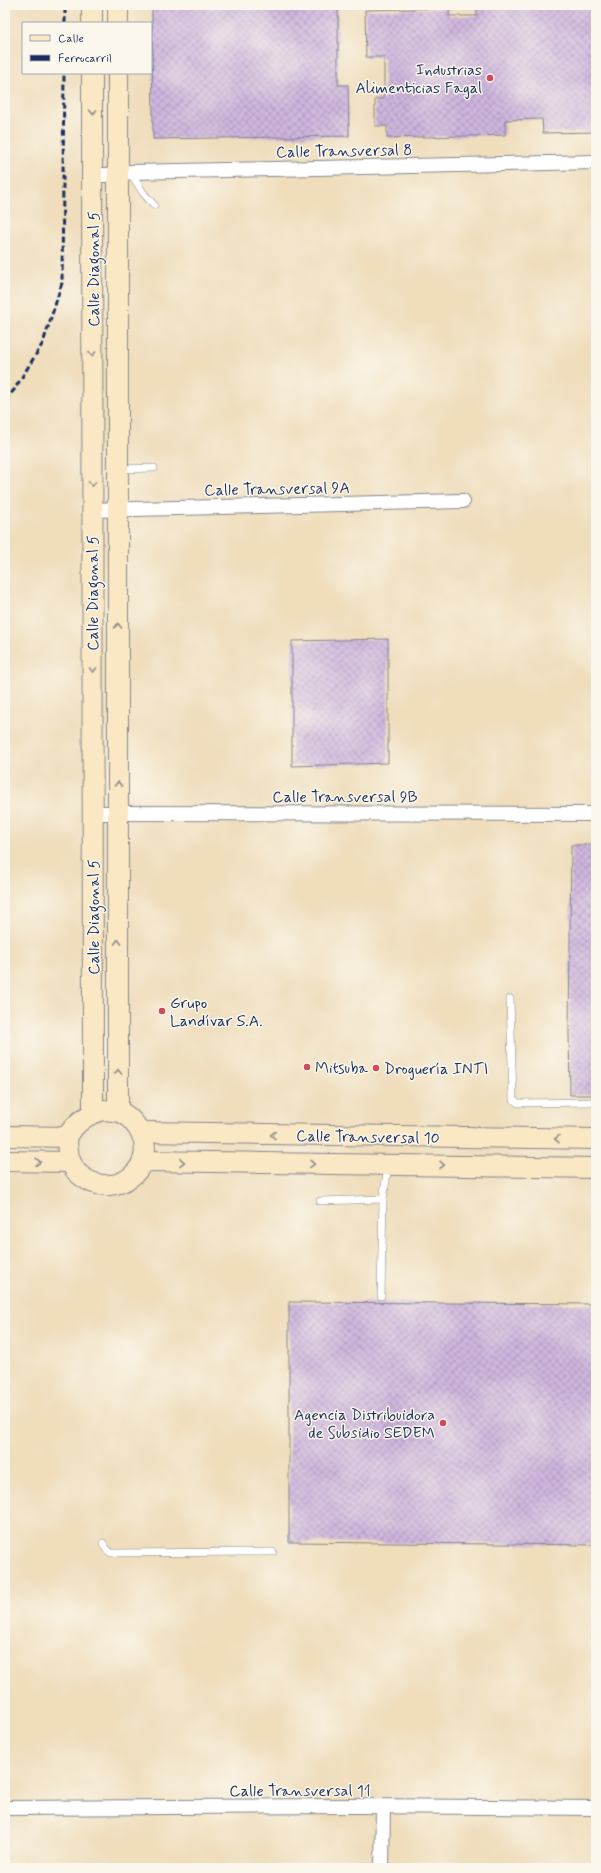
<svg xmlns="http://www.w3.org/2000/svg" width="601" height="1873" font-family="Mynerve,sans-serif">
<style>
.building{fill:url(#building-cross-hatch)}
.lines{fill:none;stroke-linecap:round;stroke-linejoin:round}
.lane-casing{stroke:#85868c;stroke-width:8}
.street-casing{stroke:#85868c;stroke-width:16}
.secondary-casing{stroke:#85868c;stroke-width:22}
.lane{stroke:#fff;stroke-width:7}
.street{stroke:#fff;stroke-width:14}
.secondary{stroke:#fae7c3;stroke-width:20}
.rail{stroke:#1b2f5e;stroke-width:3;stroke-dasharray:6 3;stroke-linecap:butt}
.oneway{stroke:#8a8b90}
.poi-dot{fill:#d1495b;stroke:#fbf7ec;stroke-width:1.5}
.labels{text-anchor:middle;stroke-width:3;stroke-linejoin:round;paint-order:stroke}
.poi-label{font-size:16px;fill:#1b2f5e;stroke:#fbf7ec;text-anchor:start}
.street-label{font-size:16px;fill:#1b2f5e;stroke:#fbf7ec}
</style>
<defs>
<pattern id="building-cross-hatch" width="8" height="8" patternUnits="userSpaceOnUse"><rect width="8" height="8" fill="#cfb6de"/><path d="M0 0l8 8M0 8l8-8" fill="none" stroke="#a794b7"/></pattern>
</defs>
<rect width="100%" height="100%" fill="#fbf7ec"/>
<filter id="ink" filterUnits="userSpaceOnUse"><feTurbulence type="fractalNoise" baseFrequency=".025" numOctaves="2"/><feDisplacementMap in="SourceGraphic" scale="8" xChannelSelector="R" yChannelSelector="G"/><feConvolveMatrix kernelMatrix="1 2 1 2 8 2 1 2 1" color-interpolation-filters="sRGB"/></filter>
<filter id="wash" filterUnits="userSpaceOnUse"><feTurbulence type="fractalNoise" baseFrequency=".012" numOctaves="4" result="noise"/><feDisplacementMap in="SourceGraphic" scale="16" xChannelSelector="R" yChannelSelector="G"/><feGaussianBlur stdDeviation="0.9" result="paint"/><feColorMatrix in="noise" values="0 0 0 0 0 0 0 0 0 0 0 0 0 0 0 0 0 1.4 0 .05"/><feComposite in="paint" operator="in"/></filter>
<g filter="url(#wash)">
<rect width="100%" height="100%" fill="#efddbb"/>
<g id="blocks">
<g class="building">
<polygon points="152,5 338,5 338,85 348,85 349,136 153,139"/>
<polygon points="477,5 596,5 596,132 543,133 542,119 505,120 505,135 387,138 387,126 375,126 375,99 384,99 384,57 366,57 365,10 449,8 449,16 477,16"/>
<polygon points="388,639 388,763 292,766 292,641"/>
<polygon points="571,845 596,845 596,1095 570,1095 569,1034"/>
<polygon points="289,1302 596,1304 596,1545 289,1542"/>
</g>
</g>
</g>
<g filter="url(#ink)">
<use href="#blocks" fill-opacity="0" stroke="#85868c" stroke-width="1"/>
<g class="lines">
<defs>
<g id="lane">
<polyline points="130,172 144,194 154,205"/>
<polyline points="119,469 154,468"/>
<polyline points="510,999 513,1099 518,1103 596,1102"/>
<polyline points="320,1201 383,1199"/>
<polyline points="381,1296 383,1199 388,1167"/>
<polyline points="103,1543 106,1549 111,1553 273,1552"/>
</g>
<g id="street">
<polyline points="93,175 118,175 130,172 596,162"/>
<polyline points="92,510 463,501"/>
<polyline points="93,813 596,814"/>
<polyline points="5,1808 357,1806 596,1808"/>
<polyline points="382,1868 383,1807"/>
</g>
<g id="secondary">
<polyline points="92,5 92,23"/>
<polyline points="118,23 118,5"/>
<polyline points="92,73 93,1113"/>
<path d="M104,1110C121,1111 127,1113 137,1127C164,1163 116,1205 80,1175C74,1171 71,1163 69,1157C68,1151 66,1141 68,1136C75,1122 90,1113 104,1110Z"/>
<polyline points="118,1111 118,73"/>
<polyline points="141,1132 596,1139"/>
<polyline points="5,1136 68,1137"/>
<polyline points="5,1161 70,1162"/>
<polyline points="143,1161 596,1168"/>
</g>
</defs>
<use href="#lane" class="lane-casing"/>
<use href="#street" class="street-casing"/>
<use href="#secondary" class="secondary-casing"/>
<use href="#lane" class="lane"/>
<use href="#street" class="street"/>
<use href="#secondary" class="secondary"/>
<g class="rail">
<polyline points="65,23 65,5"/>
<polyline points="5,400 14,390 43,343 62,283 64,73"/>
</g>
</g>
<defs><path id="oneway-chevron" d="M-2-3.5L2.5 0L-2 3.5" fill="none" stroke-width="1.6" stroke-linecap="round" stroke-linejoin="round"/></defs>
<g class="oneway">
<use href="#oneway-chevron" transform="translate(93 112) rotate(90)"/>
<use href="#oneway-chevron" transform="translate(92 354) rotate(90)"/>
<use href="#oneway-chevron" transform="translate(92 484) rotate(90)"/>
<use href="#oneway-chevron" transform="translate(118 626) rotate(-90)"/>
<use href="#oneway-chevron" transform="translate(93 670) rotate(90)"/>
<use href="#oneway-chevron" transform="translate(118 784) rotate(-90)"/>
<use href="#oneway-chevron" transform="translate(118 942) rotate(-90)"/>
<use href="#oneway-chevron" transform="translate(118 1072) rotate(-90)"/>
<use href="#oneway-chevron" transform="translate(273 1135) rotate(-179)"/>
<use href="#oneway-chevron" transform="translate(557 1139) rotate(-179)"/>
<use href="#oneway-chevron" transform="translate(38 1162) rotate(1)"/>
<use href="#oneway-chevron" transform="translate(182 1162) rotate(1)"/>
<use href="#oneway-chevron" transform="translate(312 1164) rotate(1)"/>
<use href="#oneway-chevron" transform="translate(442 1165) rotate(1)"/>
</g>
</g>
<g class="poi-dot">
<circle cx="490" cy="78" r="4"/>
<circle cx="162" cy="1011" r="4"/>
<circle cx="307" cy="1067" r="4"/>
<circle cx="376" cy="1068" r="4"/>
<circle cx="443" cy="1423" r="4"/>
</g>
<g class="labels">
<g class="poi-label">
<text x="482" y="75" text-anchor="end">Industrias<tspan x="482" dy="18">Alimenticias Fagal</tspan></text>
<text x="170" y="1008">Grupo<tspan x="170" dy="18">Landívar S.A.</tspan></text>
<text x="315" y="1073">Mitsuba</text>
<text x="384" y="1074">Droguería INTI</text>
<text x="435" y="1420" text-anchor="end">Agencia Distribuidora<tspan x="435" dy="18">de Subsidio SEDEM</tspan></text>
</g>
<g class="street-label">
<text transform="translate(344 150) rotate(-1)" y="6">Calle Transversal 8</text>
<text transform="translate(93 269) rotate(-90)" y="6">Calle Diagonal 5</text>
<text transform="translate(277 488) rotate(-1)" y="6">Calle Transversal 9A</text>
<text transform="translate(92 593) rotate(-90)" y="6">Calle Diagonal 5</text>
<text x="345" y="802">Calle Transversal 9B</text>
<text transform="translate(93 917) rotate(-90)" y="6">Calle Diagonal 5</text>
<text transform="translate(368 1136) rotate(1)" y="6">Calle Transversal 10</text>
<text x="300" y="1796">Calle Transversal 11</text>
</g>
</g>
<rect width="601" height="1873" fill="none" stroke="#fbf7ec" stroke-width="20"/>
<rect x="22" y="22" width="130" height="52" fill="#fbf7ec" stroke="#a1a7b3"/>
<rect x="30" y="35" width="20" height="6" fill="#fae7c3" stroke="#a1a7b3"/>
<text x="58" y="42" font-size="12" fill="#1b2f5e">Calle</text>
<rect x="30" y="55" width="20" height="6" fill="#1b2f5e" stroke="#a1a7b3"/>
<text x="58" y="62" font-size="12" fill="#1b2f5e">Ferrocarril</text>
</svg>
